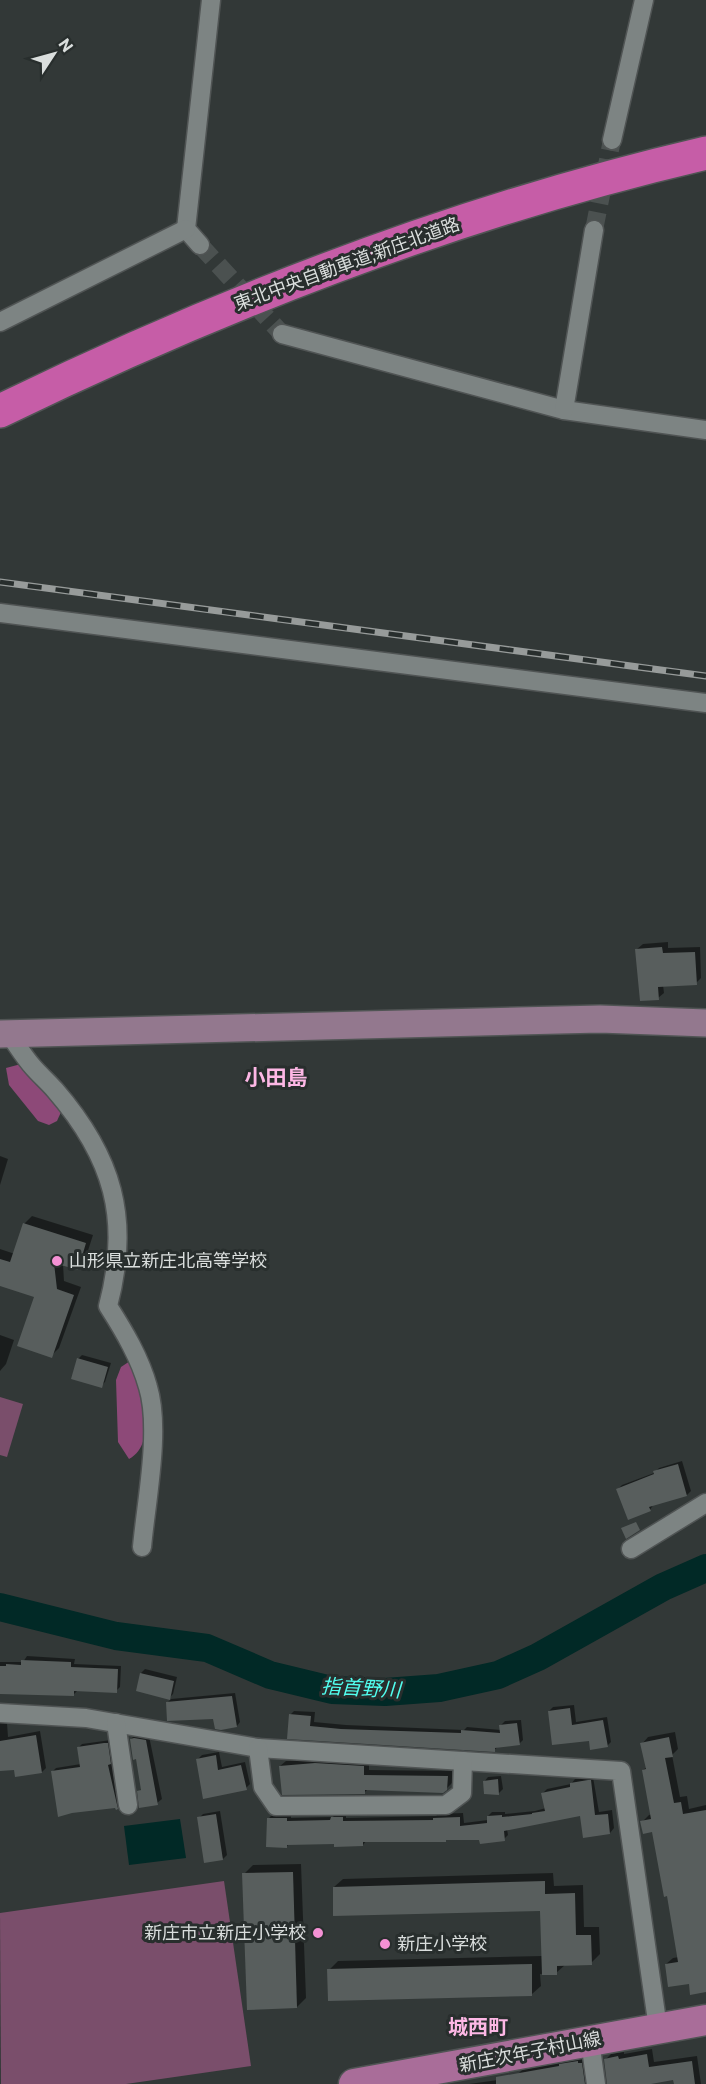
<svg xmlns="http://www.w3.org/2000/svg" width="706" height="2084" font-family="Commissioner,'Noto Sans JP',sans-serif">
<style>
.green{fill:#7a4e6b}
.forest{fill:#8d4978}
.water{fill:#012926}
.shadow{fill:#0007}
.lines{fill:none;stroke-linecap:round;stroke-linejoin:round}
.river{stroke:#012926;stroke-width:28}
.building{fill:#585e5d}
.street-tunnel{stroke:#4b5150;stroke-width:18;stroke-dasharray:18 9;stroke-linecap:butt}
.street-casing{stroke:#505454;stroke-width:21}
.secondary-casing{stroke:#505454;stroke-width:30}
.primary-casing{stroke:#505454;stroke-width:33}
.highway-casing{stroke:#505454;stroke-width:36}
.street{stroke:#7d8483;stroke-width:18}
.secondary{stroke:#93788e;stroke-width:27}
.primary{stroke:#a96d99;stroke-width:30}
.highway{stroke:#c65da7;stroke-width:33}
.rail-casing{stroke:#979b9a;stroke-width:7}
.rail{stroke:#282e2d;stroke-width:4.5;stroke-dasharray:14;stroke-linecap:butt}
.poi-dot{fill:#f491d4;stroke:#282e2d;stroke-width:2}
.labels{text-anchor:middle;stroke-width:6;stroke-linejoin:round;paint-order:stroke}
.street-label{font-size:18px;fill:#dadedd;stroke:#282e2d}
.poi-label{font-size:18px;fill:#dadedd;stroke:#282e2d;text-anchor:start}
.water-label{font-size:20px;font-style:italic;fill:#51fdee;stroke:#282e2d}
.neighbourhood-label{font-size:20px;font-weight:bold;fill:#fdb7e5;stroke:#282e2d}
.quarter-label{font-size:21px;font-weight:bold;fill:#fdb7e5;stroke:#282e2d}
</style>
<rect width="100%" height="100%" fill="#323837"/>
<g class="green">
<polygon points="0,1397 23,1404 7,1457 0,1455"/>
<polygon points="224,1881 251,2066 126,2084 1,2084 0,1913"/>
</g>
<g class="forest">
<polygon points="21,1064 58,1104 61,1112 57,1121 49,1125 38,1121 9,1085 6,1068"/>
<path d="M130,1361C139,1387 160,1443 129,1459L118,1442L116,1380L121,1367Z"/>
</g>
<polygon class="water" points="180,1819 186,1858 129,1865 124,1826"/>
<g class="shadow">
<polygon points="668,942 668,948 700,947 701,978 696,983 663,985 664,993 658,998 637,949 643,944"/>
<polygon points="0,1156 8,1159 0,1185"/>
<polygon points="32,1216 93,1235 85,1260 77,1268 63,1264 64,1281 81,1287 59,1348 51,1356 36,1296 0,1284 0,1249 15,1254 24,1224"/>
<polygon points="0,1335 14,1340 6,1364 0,1371"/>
<polygon points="82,1355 111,1363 105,1382 101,1386 78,1359"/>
<polygon points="682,1461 691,1491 687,1495 653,1505 650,1510 618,1489 622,1485 654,1473 659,1468"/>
<polygon points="27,1656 75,1659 74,1664 121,1666 120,1687 116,1691 78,1690 73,1695 4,1692 0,1694 0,1662 23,1662"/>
<polygon points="145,1669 177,1677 173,1694 169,1698 141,1673"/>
<polygon points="235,1693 240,1722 237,1726 167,1703 171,1699"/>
<polygon points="574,1705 576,1722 607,1717 611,1742 607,1746 590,1739 549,1711 553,1707"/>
<polygon points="294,1711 315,1712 314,1722 346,1725 464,1730 467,1727 501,1730 500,1726 505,1721 521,1720 523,1740 519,1744 499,1746 494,1750 289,1737 290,1715"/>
<polygon points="0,1723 7,1723 8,1737 40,1731 46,1768 42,1772 0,1769"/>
<polygon points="675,1732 678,1749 672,1755 680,1797 687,1796 689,1809 706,1805 706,1991 690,1982 666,1964 673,1958 679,1957 669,1894 653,1830 642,1822 649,1815 652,1814 643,1770 647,1767 642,1744 648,1737"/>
<polygon points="135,1735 149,1736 162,1799 157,1803 139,1792 142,1788 137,1758 131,1739"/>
<polygon points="111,1740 114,1759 112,1761 121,1804 117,1808 52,1772 56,1768 81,1764 78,1748 82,1744"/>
<polygon points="219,1752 222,1767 245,1762 250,1784 246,1788 198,1759 202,1755"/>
<polygon points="321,1758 369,1761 369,1770 452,1771 452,1783 446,1789 368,1789 364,1793 280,1766 286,1761"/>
<polygon points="501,1776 503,1789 499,1793 484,1782 488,1777"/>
<polygon points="593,1777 599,1812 612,1810 614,1828 610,1833 581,1814 507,1829 508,1835 504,1839 366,1841 363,1845 335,1842 290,1843 287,1846 268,1819 272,1815 291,1815 291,1818 333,1817 336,1813 346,1813 346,1818 436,1816 438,1814 463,1813 464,1823 488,1820 488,1816 492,1812 505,1812 505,1814 535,1811 546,1808 543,1793 547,1789 571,1784 575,1779"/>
<polygon points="220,1811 227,1855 223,1859 199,1818 203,1814"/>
<polygon points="301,1864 306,1998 297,2007 244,1874 253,1865"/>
<polygon points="553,1873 554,1886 583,1885 584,1927 599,1927 600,1954 591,1963 565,1965 556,1973 540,1974 541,1986 532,1994 329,1970 338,1961 542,1956 541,1910 334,1887 343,1879"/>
<polygon points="652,2049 654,2062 697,2056 701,2084 675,2084 674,2078 642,2084 608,2084 605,2060 611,2054 624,2052 624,2054"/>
<polygon points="583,2056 583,2059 587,2058 592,2084 519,2084 518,2074 523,2069"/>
<polygon points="498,2080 499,2084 469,2084"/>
</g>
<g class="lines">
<polyline class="river" points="0,1607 116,1636 207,1648 270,1675 332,1690 385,1692 439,1688 498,1675 538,1657 663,1587 706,1568"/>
</g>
<g class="building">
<polygon points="662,947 663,953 695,952 697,985 658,987 659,1000 640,1001 635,949"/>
<polygon points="23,1223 86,1243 78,1270 54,1263 57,1289 74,1295 52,1358 17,1346 34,1297 0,1286 0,1259 10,1262"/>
<polygon points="77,1358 108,1367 102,1388 71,1379"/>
<polygon points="678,1464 687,1496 649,1507 651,1511 628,1520 616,1489 654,1474 653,1471"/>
<polygon points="636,1522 640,1530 626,1539 621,1528"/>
<polygon points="21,1660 71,1662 71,1667 118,1669 117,1693 74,1691 74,1696 0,1694 0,1666 6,1666 6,1664 21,1665"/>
<polygon points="140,1673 174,1681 170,1700 136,1691"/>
<polygon points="232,1696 237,1727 221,1730 215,1729 213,1719 167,1721 166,1702"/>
<polygon points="570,1708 572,1725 603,1720 608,1747 590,1750 589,1741 552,1745 548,1711"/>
<polygon points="289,1714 311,1716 310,1726 341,1729 461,1733 461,1730 500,1733 499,1725 517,1723 520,1745 495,1748 495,1752 287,1739"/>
<polygon points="36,1735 42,1773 15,1777 14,1770 0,1771 0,1741"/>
<polygon points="669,1737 673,1757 665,1758 674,1803 681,1802 683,1814 706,1810 706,1992 690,1995 689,1984 668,1987 665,1964 678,1962 667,1896 664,1897 652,1832 643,1834 640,1821 651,1819 642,1770 646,1769 640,1743"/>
<polygon points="134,1738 146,1740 158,1805 139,1808 137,1791 141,1790 136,1759 133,1760 130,1739"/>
<polygon points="104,1743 108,1743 111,1764 108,1765 118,1809 116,1810 115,1808 72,1813 58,1817 51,1771 80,1767 77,1747"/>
<polygon points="216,1755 218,1770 241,1765 247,1790 203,1799 196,1759"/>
<polygon points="315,1763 364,1766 364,1775 448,1776 447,1790 443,1793 365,1790 365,1794 282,1795 279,1766"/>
<polygon points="498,1779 499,1795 484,1794 483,1781"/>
<polygon points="588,1780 591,1780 595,1815 608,1814 610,1834 583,1838 580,1816 504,1831 505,1841 480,1844 479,1840 446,1840 446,1842 363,1842 363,1846 334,1847 334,1844 287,1845 287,1848 266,1847 267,1818 287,1818 287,1821 330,1820 331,1817 343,1817 343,1821 433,1820 433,1818 460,1817 460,1826 487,1823 487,1816 502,1815 502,1817 532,1814 532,1813 545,1811 541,1793 570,1787 570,1783"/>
<polygon points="216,1814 223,1860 204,1863 197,1817"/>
<polygon points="293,1872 297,2008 247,2010 242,1873"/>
<polygon points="545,1881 545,1894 575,1893 576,1935 591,1935 592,1965 557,1966 557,1975 542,1975 540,1911 333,1916 333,1887"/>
<polygon points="532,1964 532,1996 328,2001 327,1969"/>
<polygon points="647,2054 649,2067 692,2061 695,2084 674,2084 673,2080 651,2084 607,2084 604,2059 618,2056 619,2059"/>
<polygon points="578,2061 578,2063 582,2063 585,2084 496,2084 496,2077 559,2066 559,2064"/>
</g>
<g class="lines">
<g class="street-tunnel">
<polyline points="594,230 612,140"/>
<polyline points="200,245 282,334"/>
</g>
<defs>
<g id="street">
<polyline points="612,140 644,0"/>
<polyline points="200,245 186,229 211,0"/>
<polyline points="0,322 186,229"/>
<polyline points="282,334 564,410 706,430"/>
<polyline points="564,410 594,230"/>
<polyline points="0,613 706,703"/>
<path d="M9,1034C17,1045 24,1057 33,1067C40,1075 48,1082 55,1090C113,1157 131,1219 108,1306C124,1331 140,1358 148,1387C161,1430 146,1502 142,1547"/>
<polyline points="631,1549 706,1503"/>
<polyline points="0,1713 86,1718 258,1748 621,1771 658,2028"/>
<polyline points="116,1723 128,1805"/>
<polyline points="258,1748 263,1787 276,1806 446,1805 462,1793 463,1761"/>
<polyline points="590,2041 596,2084"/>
</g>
<polyline id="secondary" points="0,1034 600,1019 706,1023"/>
<polyline id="primary" points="354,2084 706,2020"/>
<path id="highway" d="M0,411C226,301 461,210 706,153"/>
</defs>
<use href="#street" class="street-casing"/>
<use href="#secondary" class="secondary-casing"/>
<use href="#primary" class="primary-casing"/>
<use href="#highway" class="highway-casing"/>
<use href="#street" class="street"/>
<use href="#secondary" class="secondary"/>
<use href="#primary" class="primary"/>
<use href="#highway" class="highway"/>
<defs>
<polyline id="rail" points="0,582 706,676"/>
</defs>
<use href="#rail" class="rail-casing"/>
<use href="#rail" class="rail"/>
</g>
<g class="poi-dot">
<circle cx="57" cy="1261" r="6"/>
<circle cx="318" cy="1933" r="6"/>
<circle cx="385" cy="1944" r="6"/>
</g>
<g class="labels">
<g class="street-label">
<text transform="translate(347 264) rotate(-20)" y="6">東北中央自動車道;新庄北道路</text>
<text transform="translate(530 2052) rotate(-11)" y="6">新庄次年子村山線</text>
</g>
<g class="poi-label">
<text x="69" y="1267">山形県立新庄北高等学校</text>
<text x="306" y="1939" text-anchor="end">新庄市立新庄小学校</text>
<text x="397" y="1950">新庄小学校</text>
</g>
<g class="water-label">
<text transform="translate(361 1688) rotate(3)" y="7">指首野川</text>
</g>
<g class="neighbourhood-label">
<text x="478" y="2034">城西町</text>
</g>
<g class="quarter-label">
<text x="276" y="1085">小田島</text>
</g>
</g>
<g transform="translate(54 54) rotate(54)" stroke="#282e2d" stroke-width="4.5" paint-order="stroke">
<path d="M0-4.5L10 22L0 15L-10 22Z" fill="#dadedd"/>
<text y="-9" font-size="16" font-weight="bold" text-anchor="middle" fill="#dadedd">N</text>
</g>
</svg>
